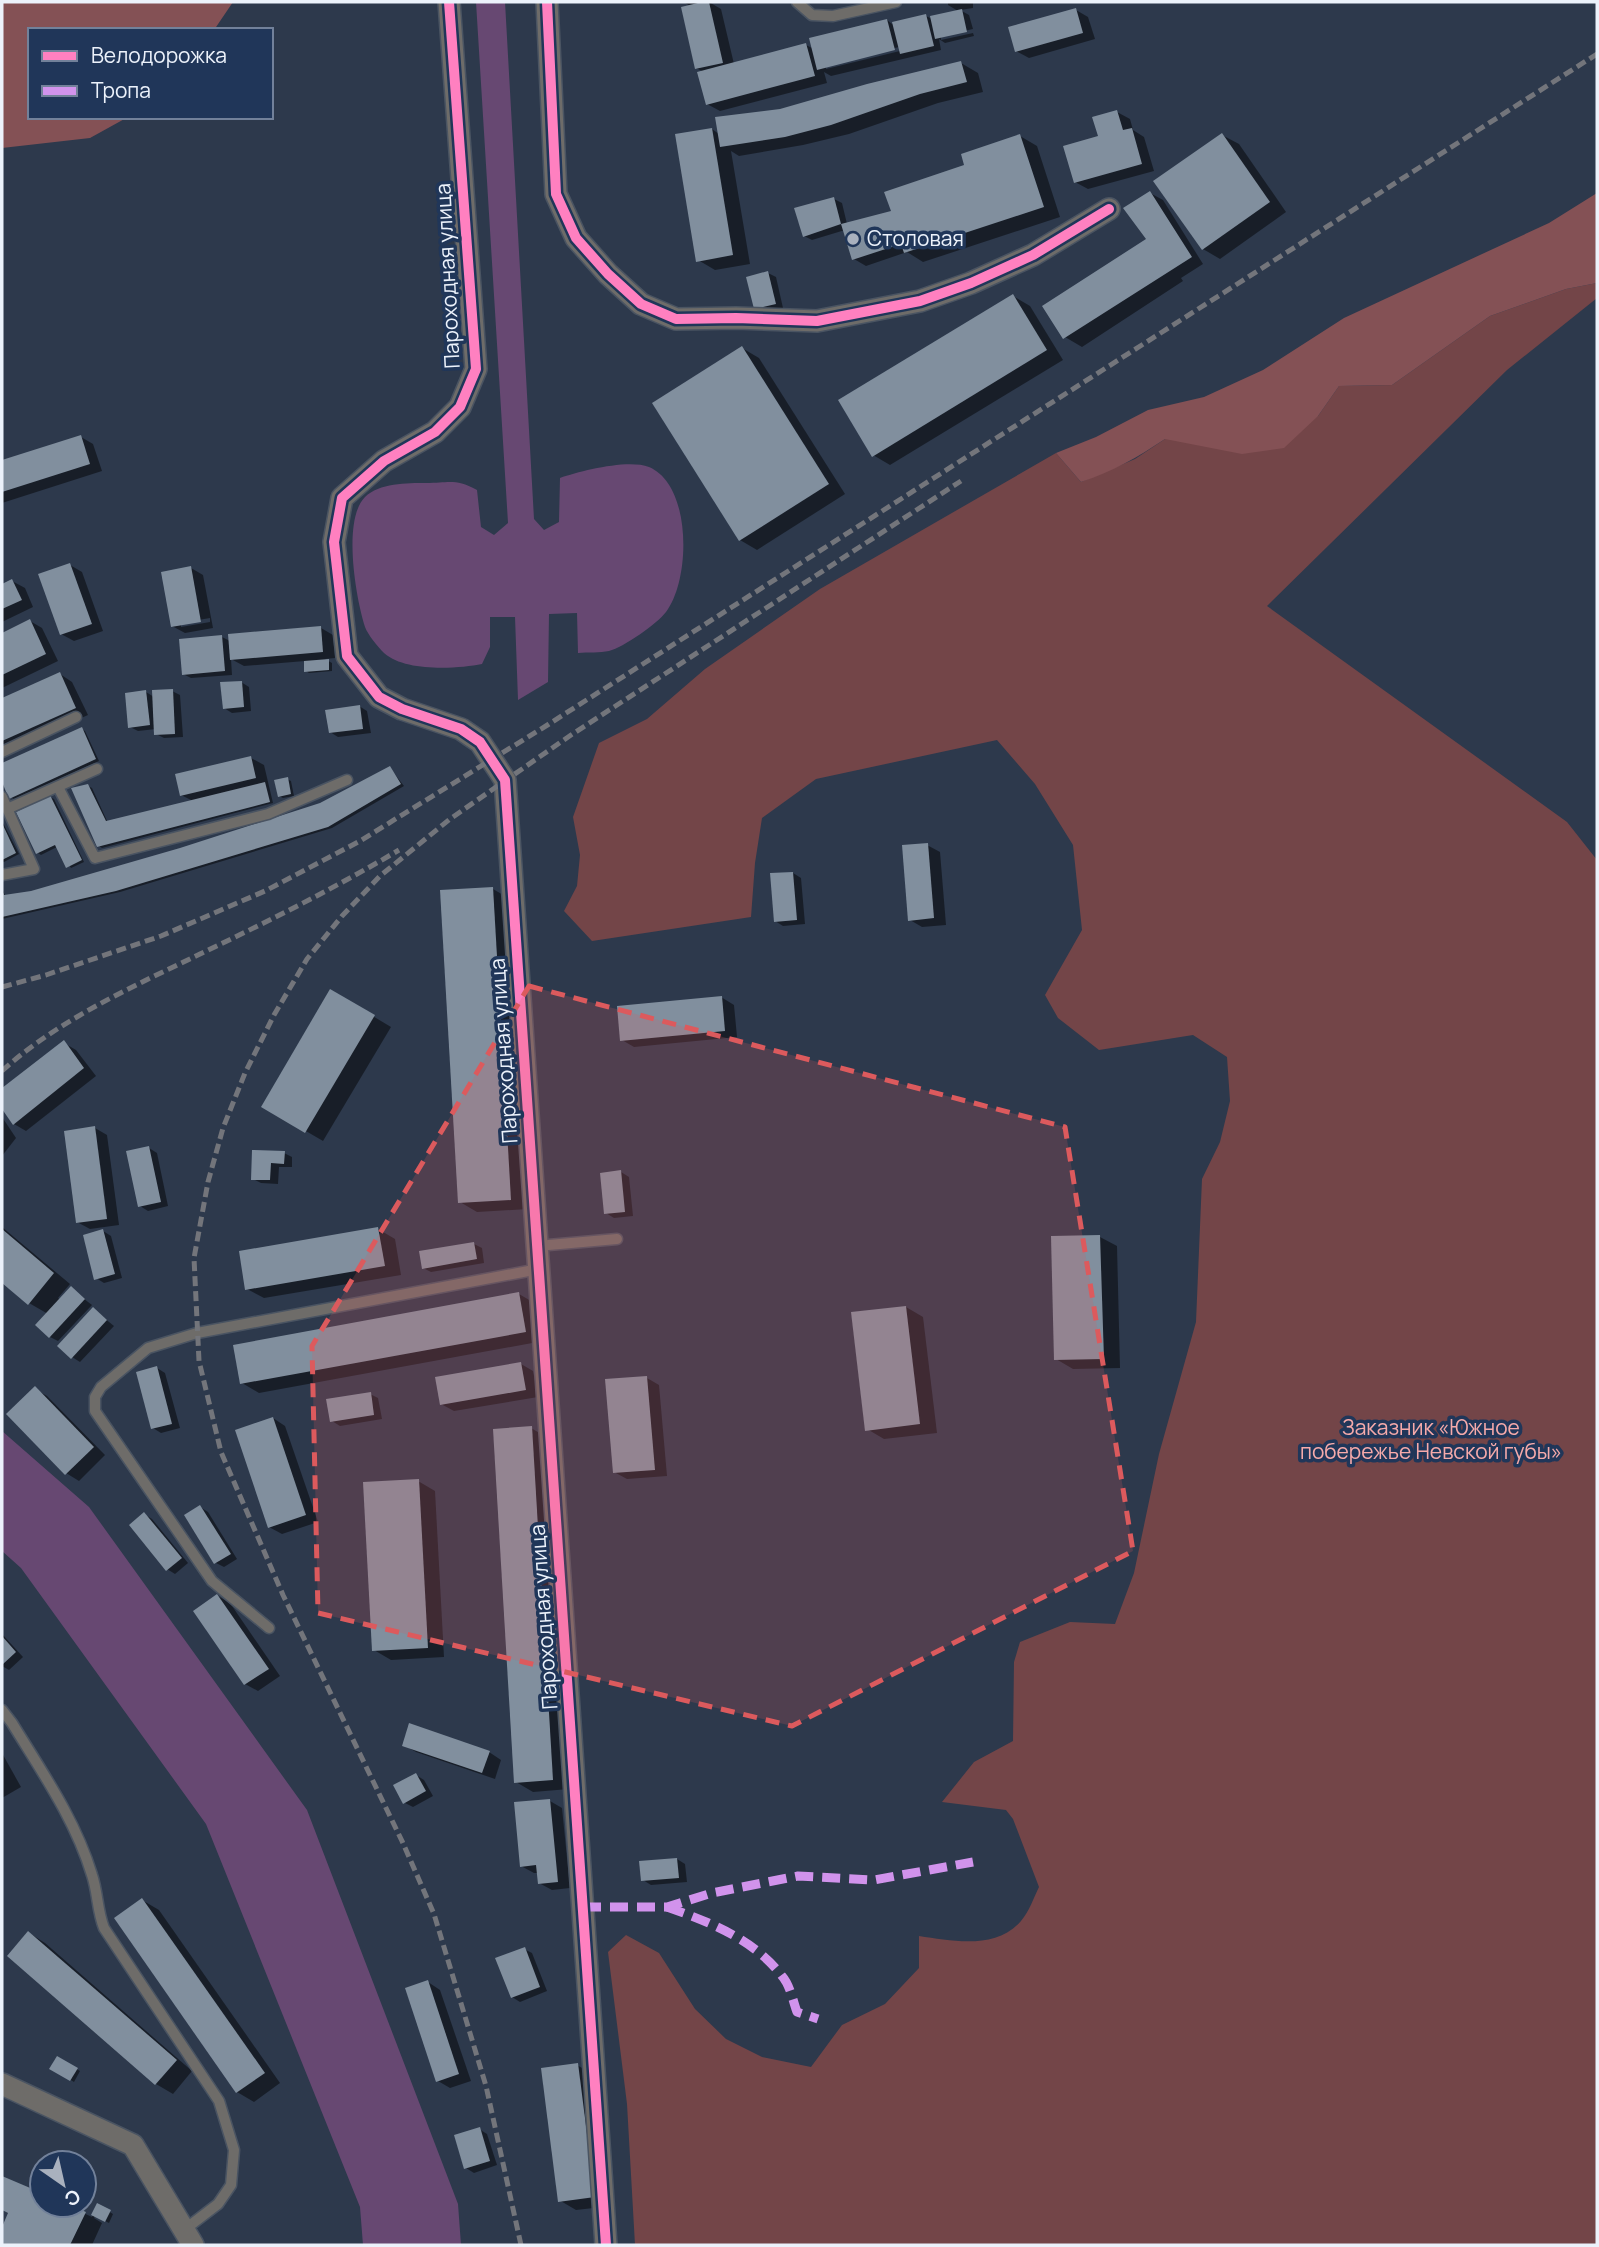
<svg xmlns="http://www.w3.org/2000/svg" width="1599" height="2247" font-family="Manrope,sans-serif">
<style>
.green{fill:#734548}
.forest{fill:#845155}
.water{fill:#674872}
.shadow{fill:#0007;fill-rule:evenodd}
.building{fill:#818f9e}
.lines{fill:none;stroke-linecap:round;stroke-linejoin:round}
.lane-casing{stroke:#4a5462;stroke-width:13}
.street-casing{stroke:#4a5462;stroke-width:24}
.lane{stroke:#6e6c69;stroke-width:10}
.street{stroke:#6e6c69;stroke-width:21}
.rail{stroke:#73757b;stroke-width:5;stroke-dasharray:10 5;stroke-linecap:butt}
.quiet{stroke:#d193ec;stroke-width:9;stroke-dasharray:18 9;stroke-linecap:butt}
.cycleway-casing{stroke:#203659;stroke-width:15}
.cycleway{stroke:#ff80c0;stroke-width:10}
.marked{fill:#dc5a5d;fill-opacity:0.2;stroke:#dc5a5d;stroke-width:5;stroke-dasharray:14 9;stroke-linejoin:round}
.poi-dot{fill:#a9b1be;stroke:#203659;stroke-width:2.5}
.labels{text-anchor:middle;stroke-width:7;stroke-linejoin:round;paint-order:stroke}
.poi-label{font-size:21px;fill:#ecf2fb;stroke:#203659;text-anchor:start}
.street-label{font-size:21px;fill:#ecf2fb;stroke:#203659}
.park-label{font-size:21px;fill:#f6aaaa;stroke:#203659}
</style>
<rect width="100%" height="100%" fill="#2d394c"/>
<path class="green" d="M1597,283V298L1507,370L1267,606L1567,822L1597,860V2245H635L627,2104L608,1952L626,1935L659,1953L695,2009L726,2039L762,2057L811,2067L842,2025L885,2004L919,1968V1936C953,1941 996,1950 1021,1921C1029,1912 1034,1897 1039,1887L1013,1819L1006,1810L942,1802L974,1762L1013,1741L1014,1662L1020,1642L1070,1622L1115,1624L1134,1573L1159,1454L1196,1322L1202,1179L1220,1142L1230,1101L1227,1057L1193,1035L1099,1050L1058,1018L1045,995L1082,930L1073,845L1035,784L997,740L816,779L762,818L755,863L751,917L592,941L564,911L577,886L580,855L573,817L599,743L647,719L705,669L820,589L1056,453L1081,482L1135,459L1165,439L1318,416L1339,386L1392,385L1490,316L1566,289Z"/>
<g class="forest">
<polygon points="2,2 233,2 214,30 30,30 30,117 128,117 90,138 2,148"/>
<path d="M1597,193V283L1566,289L1490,316L1392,385L1339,386L1318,416L1284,448L1242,454L1165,439C1138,457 1112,472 1081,482L1056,453L1096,437L1148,410L1204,397L1263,370L1344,318L1549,223Z"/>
</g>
<g class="water">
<path d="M476,2H505L534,519L544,530L559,522L560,478C581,471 627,459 649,467C692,485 691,579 666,612C657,624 624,647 609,651C600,653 588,652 578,653L577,613L549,614L548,682L518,700L515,617H490V647L482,664C457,669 405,672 384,653C378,647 368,635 365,627C356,599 342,520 365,497C379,483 407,483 426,483C449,483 455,478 477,490L481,527L494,535L508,523Z"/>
<polygon points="2,1431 89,1507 307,1810 458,2204 461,2245 363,2245 360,2207 206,1824 21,1568 2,1551"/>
</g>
<g class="shadow">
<path d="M684,2H709L721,9L734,64L806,45L814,49L887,20L892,24L926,16L932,19L958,11L948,5V2H973V8L960,10L969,15L973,29L941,36V40L973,33L974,36L945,43L939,39L941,50L831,76L824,72L827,83L720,111L707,104L704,72L696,68L690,6ZM903,46L904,50L826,69V65Z"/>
<polygon points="1076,10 1088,17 1095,39 1029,58 1016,51"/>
<polygon points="961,63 978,73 983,92 938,103 849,134 803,145 739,156 731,151 750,264 715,270 698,260 712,129 719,134 780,111"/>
<polygon points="1117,112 1130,119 1133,130 1144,137 1154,171 1088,189 1075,182 1100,137"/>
<polygon points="1222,135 1239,144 1286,212 1220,259 1203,249"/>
<polygon points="1020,136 1037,146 1060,217 923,262 907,252 866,266 854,259 845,230 812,240 804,236 834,199 842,203 847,224 893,212"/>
<polygon points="1150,193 1163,200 1203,264 1181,278 1183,281 1082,347 1065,337 1148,240"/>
<polygon points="768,273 776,277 783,308 763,313 755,308"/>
<polygon points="1013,296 1030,306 1063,360 890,465 873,455"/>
<polygon points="742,348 759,358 845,494 757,550 740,540"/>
<polygon points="81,437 93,444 102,471 2,503 2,462"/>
<polygon points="70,565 82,572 103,631 74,641 61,634"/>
<path d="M191,568L203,575L213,628L185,633L172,626ZM210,618V622L181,627V623Z"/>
<polygon points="12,581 25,588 33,607 2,622 2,586"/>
<polygon points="30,621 42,628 58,661 2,688 2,635"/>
<polygon points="321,628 333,635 335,658 325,659 332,663 332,671 309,673 306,671 305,661 244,666 231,659 232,675 191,678 183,674 222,637 230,641"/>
<polygon points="60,674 72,682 88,715 2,753 2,700"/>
<polygon points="241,682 249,687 251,711 232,713 224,708"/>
<polygon points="172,691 180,695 183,737 164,738 156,734 156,729 138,731 130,727 146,692 154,697"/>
<polygon points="359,706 367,711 371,733 338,737 330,732"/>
<polygon points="82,729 85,731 99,761 14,799 10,797 2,778 2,765"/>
<polygon points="251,758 264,765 273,803 102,848 99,846 88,786 92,788 108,823 193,801 181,795"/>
<polygon points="390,768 404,786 332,828 120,892 2,919 2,889 6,897 31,892 181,849 320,804"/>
<polygon points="287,779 291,781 294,796 283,798 279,796"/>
<polygon points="50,797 54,799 84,862 71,868 57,847 41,855 38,853"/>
<polygon points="2,821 19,854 4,862 2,861"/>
<polygon points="927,845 940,852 946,925 922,927 910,920"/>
<polygon points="793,873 801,878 805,924 783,926 775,921"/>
<polygon points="493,889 510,899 528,1209 477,1212 460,1202"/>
<polygon points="331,991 391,1027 323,1141 263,1106"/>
<polygon points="721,997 734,1005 737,1037 634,1047 622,1040"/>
<polygon points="64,1043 76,1050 96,1076 26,1131 14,1124 2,1108 2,1091"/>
<polygon points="2,1117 16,1138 2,1156"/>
<polygon points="95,1128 107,1135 119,1225 90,1229 77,1222"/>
<polygon points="149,1148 157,1153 168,1206 148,1211 140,1206"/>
<polygon points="253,1152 284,1153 292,1157 292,1167 279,1167 278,1184 261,1183 253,1179"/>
<polygon points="621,1172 629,1177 633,1216 614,1218 606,1213"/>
<polygon points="2,1227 70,1284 58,1298 61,1300 71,1289 92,1305 58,1341 50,1337 48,1314 29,1303 2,1281"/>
<polygon points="378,1229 395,1239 401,1275 264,1298 247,1289"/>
<polygon points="103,1231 111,1236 122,1278 104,1283 96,1278"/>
<polygon points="1100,1237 1117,1246 1120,1368 1073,1369 1056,1359"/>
<polygon points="474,1244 482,1248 484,1263 431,1272 423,1268"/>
<polygon points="519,1294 536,1304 543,1341 259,1393 242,1383"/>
<polygon points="906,1307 923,1317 937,1433 884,1439 867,1429"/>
<polygon points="93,1309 114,1326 80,1362 72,1357"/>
<polygon points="521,1364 533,1371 538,1397 454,1411 441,1404"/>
<polygon points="157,1368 165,1373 180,1428 161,1433 153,1428"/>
<polygon points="647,1378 659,1385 667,1476 627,1479 614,1472"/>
<polygon points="35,1389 47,1396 105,1455 79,1481 66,1473"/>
<polygon points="370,1394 378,1398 382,1419 340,1426 332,1421"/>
<polygon points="273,1418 285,1426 318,1522 282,1534 269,1527"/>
<polygon points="531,1428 548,1438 569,1789 533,1792 516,1782"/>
<polygon points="418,1481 435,1491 444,1657 391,1660 374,1650"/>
<polygon points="200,1507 208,1512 237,1559 224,1567 216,1563"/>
<polygon points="144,1514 152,1519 188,1563 175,1574 167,1569"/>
<polygon points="218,1596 230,1603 280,1676 258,1691 245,1684"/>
<polygon points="2,1634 23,1657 9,1670 2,1666"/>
<polygon points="404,1745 489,1752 501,1760 495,1779 416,1752"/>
<polygon points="2,1753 21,1787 2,1798"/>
<polygon points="416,1775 424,1780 433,1796 413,1807 405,1803"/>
<polygon points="550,1801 562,1808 570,1888 552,1890 539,1883 538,1873 534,1873 521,1866"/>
<polygon points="677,1859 685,1864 687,1882 651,1885 643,1880"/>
<polygon points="142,1900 159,1910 280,2083 254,2102 237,2092"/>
<polygon points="29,1933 45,1943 192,2071 173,2094 156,2084"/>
<polygon points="524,1949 532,1953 547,1991 520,2002 512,1997"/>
<polygon points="428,1982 440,1990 471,2081 450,2088 438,2081"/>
<polygon points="57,2058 80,2071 74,2082 51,2068"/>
<polygon points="577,2065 594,2075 611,2206 576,2210 559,2200"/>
<polygon points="479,2129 487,2134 497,2165 474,2173 466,2168"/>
<polygon points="2,2178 42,2195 42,2205 66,2205 92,2217 98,2205 113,2214 109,2223 95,2216 94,2218 102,2223 92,2245 2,2245 2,2231 10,2214 2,2210"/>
</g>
<g class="building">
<polygon points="702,2 709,2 723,63 695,69 681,7"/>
<polygon points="1076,8 1083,33 1015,52 1008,27"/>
<polygon points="962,9 967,32 935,39 930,16"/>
<polygon points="926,14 934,46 900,54 892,22"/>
<polygon points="887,19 895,50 817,70 809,38"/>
<polygon points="806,43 815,76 706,105 697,72"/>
<polygon points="961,61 967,82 920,94 831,125 785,137 720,147 715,117 780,109 867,84"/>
<polygon points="1117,110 1123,130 1132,128 1142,164 1074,183 1063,146 1098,136 1092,117"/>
<polygon points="712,128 733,255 696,262 675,134"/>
<polygon points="1222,133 1270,202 1202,250 1153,181"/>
<polygon points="1020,134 1044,207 904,253 901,244 852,260 841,224 891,211 884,192 964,165 961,154"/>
<polygon points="1150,191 1192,257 1063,339 1042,306 1146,239 1123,208"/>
<polygon points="834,197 841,224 803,237 794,208"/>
<polygon points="768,271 776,304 754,309 746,277"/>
<polygon points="1013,294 1047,350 872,457 838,400"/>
<polygon points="742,346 829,484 739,541 652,403"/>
<polygon points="81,435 90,464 2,492 2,460"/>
<polygon points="70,563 92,624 60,635 38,574"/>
<polygon points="191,566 201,622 171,627 161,572"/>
<polygon points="12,579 22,600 2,609 2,584"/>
<polygon points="30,619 46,654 2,675 2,633"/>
<polygon points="321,626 323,652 230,660 228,634"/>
<polygon points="222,635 225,671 182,675 179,639"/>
<polygon points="329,659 329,670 304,672 304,661"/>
<polygon points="60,672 76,708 2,741 2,698"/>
<polygon points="242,681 244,707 223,709 220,682"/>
<polygon points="173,689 175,734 154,735 152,690"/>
<polygon points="146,690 150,725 128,728 125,693"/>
<polygon points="360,705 363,729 329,733 325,710"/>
<polygon points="82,727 96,759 9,799 2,782 2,763"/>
<polygon points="251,756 256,778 180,796 175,774"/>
<polygon points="390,766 401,784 328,827 116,891 2,917 2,889 4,895 31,891 180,848 320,803"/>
<polygon points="288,777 291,794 278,797 274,780"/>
<polygon points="265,782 270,802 97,847 71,788 88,784 106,821"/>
<polygon points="50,795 82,860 66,868 55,845 36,854 16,812"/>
<polygon points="2,823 16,853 2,860"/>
<polygon points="928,843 934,918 908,921 902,845"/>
<polygon points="793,872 797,920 774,922 770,873"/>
<polygon points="493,887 511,1200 458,1203 440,890"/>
<polygon points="330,989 375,1015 305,1133 261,1107"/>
<polygon points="722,996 725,1031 620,1041 617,1006"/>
<polygon points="64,1040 84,1068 13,1125 2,1109 2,1088"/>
<polygon points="95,1126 107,1219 76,1223 64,1131"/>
<polygon points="149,1146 161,1202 138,1207 126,1151"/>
<polygon points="252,1150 285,1151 284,1164 271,1163 270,1180 251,1180"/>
<polygon points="621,1170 625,1212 604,1214 600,1173"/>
<polygon points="378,1227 385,1266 245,1290 239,1251"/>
<polygon points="2,1229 54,1273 28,1305 2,1283"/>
<polygon points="103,1229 115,1274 94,1280 83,1235"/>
<polygon points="1100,1235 1104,1359 1054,1360 1051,1236"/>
<polygon points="474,1242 477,1259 422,1269 419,1251"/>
<polygon points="71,1286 85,1299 49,1338 35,1325"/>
<polygon points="519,1292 526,1332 240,1384 233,1345"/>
<polygon points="906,1306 920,1424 865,1431 851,1312"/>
<polygon points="93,1307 107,1320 71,1359 57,1346"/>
<polygon points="521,1362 526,1390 440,1405 435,1377"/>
<polygon points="157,1366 172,1424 151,1429 136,1372"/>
<polygon points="647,1376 655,1470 613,1473 605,1379"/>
<polygon points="35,1386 94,1447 65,1475 6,1414"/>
<polygon points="371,1392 374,1415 330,1422 326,1399"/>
<polygon points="273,1417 306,1515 268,1528 235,1430"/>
<polygon points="532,1426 553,1780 514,1783 493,1429"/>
<polygon points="419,1479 428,1648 372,1651 363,1482"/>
<polygon points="200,1505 231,1554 214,1564 184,1515"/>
<polygon points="144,1512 182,1558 166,1571 129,1525"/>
<polygon points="217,1594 269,1669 244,1685 193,1611"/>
<polygon points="2,1636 16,1652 2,1665"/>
<polygon points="409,1723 490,1751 482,1773 402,1746"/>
<polygon points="416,1773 426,1791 403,1804 393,1785"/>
<polygon points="550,1799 558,1882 538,1884 536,1865 520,1867 514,1802"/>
<polygon points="677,1858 679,1878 641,1881 639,1861"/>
<polygon points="142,1898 265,2073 236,2093 114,1918"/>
<polygon points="28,1931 177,2060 155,2085 7,1956"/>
<polygon points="525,1947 540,1987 511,1998 495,1958"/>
<polygon points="428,1980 459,2074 436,2082 405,1988"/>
<polygon points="57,2056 78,2068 70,2081 49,2069"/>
<polygon points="578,2063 595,2197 558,2202 541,2068"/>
<polygon points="480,2127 490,2161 464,2169 454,2135"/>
<polygon points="2,2176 42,2193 42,2205 70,2205 86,2212 70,2245 2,2245 2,2227 8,2213 2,2210"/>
<polygon points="97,2203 111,2210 105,2222 91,2215"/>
</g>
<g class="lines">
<defs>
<g id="lane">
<polyline points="797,2 812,15 833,16 896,2"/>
<polyline points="2,752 76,717"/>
<polyline points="58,787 95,858 268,814 347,780"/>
<polyline points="2,797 34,869 2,875"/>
<polyline points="7,809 97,769"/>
<polyline points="537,1246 617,1239"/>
<polyline points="269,1628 212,1581 95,1411 95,1397 101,1387 148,1348 197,1333 539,1269"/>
<path d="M2,1710L12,1723C42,1772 75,1819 92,1875C98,1893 97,1910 104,1928L219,2101L234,2150L231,2185L218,2204L184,2230"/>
</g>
<g id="street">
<polyline points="449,2 476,369 460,407 435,432 384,461 342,498 334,542 347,656 379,697 402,709 461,729 480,742 505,780 606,2245"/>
<polyline points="547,2 556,194 576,238 608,274 641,304 676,319 736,318 817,321 920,301 971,283 1033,255 1109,209"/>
<polyline points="2,2084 133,2145 193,2245"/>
</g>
</defs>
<use href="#lane" class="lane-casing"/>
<use href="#street" class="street-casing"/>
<use href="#lane" class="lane"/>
<use href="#street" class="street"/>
<g class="rail">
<polyline points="2,987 46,975 161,936 265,891 360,841 549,724 1597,54"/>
<path d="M2,1071C58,1020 132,987 200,954C267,922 335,888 399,850"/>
<polyline points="521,2245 486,2086 434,1914 402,1841 283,1595 221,1452 199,1361 194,1258 208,1182 223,1128 245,1073 274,1015 307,959 342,916 380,876 450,819 571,735 961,481"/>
</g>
<g class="quiet">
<polyline points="583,1907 667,1907 712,1893 798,1876 874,1880 973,1862"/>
<path d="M667,1907C709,1922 754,1939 782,1976C790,1985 793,2001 797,2012L818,2019"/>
</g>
<defs>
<g id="cycleway">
<polyline points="449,2 476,369 460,407 435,432 384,461 342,498 334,542 347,656 379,697 402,709 461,729 480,742 505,780 606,2245"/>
<polyline points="547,2 556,194 576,238 608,274 641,304 676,319 736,318 817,321 920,301 971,283 1033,255 1109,209"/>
</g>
</defs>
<use href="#cycleway" class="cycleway-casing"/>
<use href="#cycleway" class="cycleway"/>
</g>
<path class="marked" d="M529,986L1065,1127L1133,1551L792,1726L318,1613L312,1346Z"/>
<circle class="poi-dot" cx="853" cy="239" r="7"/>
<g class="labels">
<g class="poi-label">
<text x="867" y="246">Столовая</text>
</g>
<g class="street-label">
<text transform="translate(448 276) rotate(-93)" y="7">Пароходная улица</text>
<text transform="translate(504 1051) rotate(-94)" y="7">Пароходная улица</text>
<text transform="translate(544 1617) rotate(-94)" y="7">Пароходная улица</text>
</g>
<g class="park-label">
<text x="1431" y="1435">Заказник «Южное<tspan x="1431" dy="24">побережье Невской губы»</tspan></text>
</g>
</g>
<rect width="1599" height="2247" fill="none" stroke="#ecf2fb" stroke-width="7"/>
<rect x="28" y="28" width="245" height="91" fill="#203659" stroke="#72819a" stroke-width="2"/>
<rect x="42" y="51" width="35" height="10" fill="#ff80c0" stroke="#72819a" stroke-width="2"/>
<text x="91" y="63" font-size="21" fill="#ecf2fb">Велодорожка</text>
<rect x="42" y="86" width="35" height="10" fill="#d193ec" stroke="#72819a" stroke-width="2"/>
<text x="91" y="98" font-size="21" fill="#ecf2fb">Тропа</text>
<g transform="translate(63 2184) rotate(146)"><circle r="33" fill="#203659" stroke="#72819a" stroke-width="2"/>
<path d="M0-5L12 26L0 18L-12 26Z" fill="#a9b1be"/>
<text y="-10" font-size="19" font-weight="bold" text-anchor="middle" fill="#ecf2fb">С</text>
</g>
</svg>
